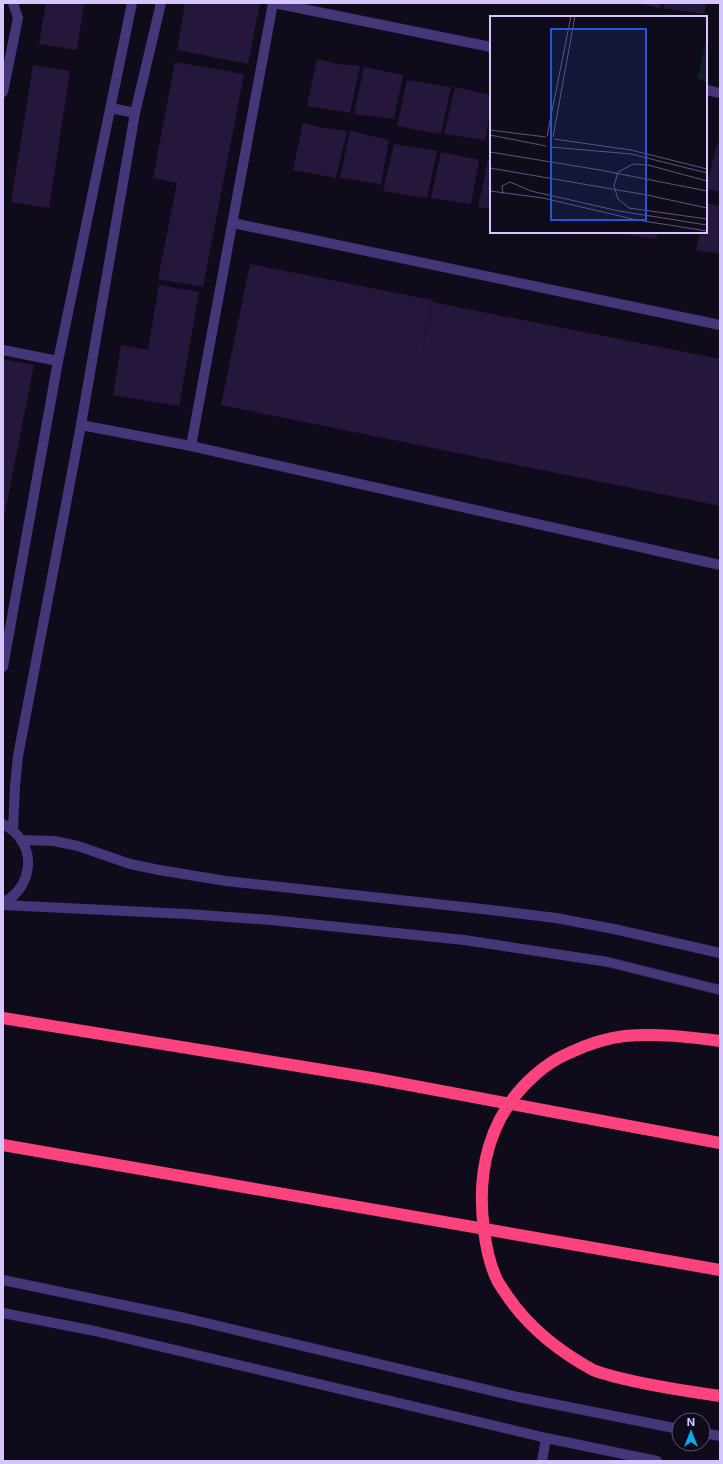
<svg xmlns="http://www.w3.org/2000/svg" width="723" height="1464" font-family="Inter,sans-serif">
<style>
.building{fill:#25173b}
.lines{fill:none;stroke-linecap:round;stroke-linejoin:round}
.minor{stroke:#443679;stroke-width:10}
.highway{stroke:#fc437d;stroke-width:12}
.highway-bridge{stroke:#fc437d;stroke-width:12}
.inset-road{fill:none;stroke:#5f5676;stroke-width:1}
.view{fill:#2654da;fill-opacity:0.15;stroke:#2654da;stroke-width:2}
.inset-edge{fill:none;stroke:#d6c6fe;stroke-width:2}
</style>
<rect width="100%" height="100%" fill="#100b1b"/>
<g class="building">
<polygon points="46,3 84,3 77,50 39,44"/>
<polygon points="185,3 212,4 213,3 260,3 248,64 177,50"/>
<polygon points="636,3 661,3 660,8"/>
<polygon points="665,3 706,3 704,14 664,8"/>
<polygon points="317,59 338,64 360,66 350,113 307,106"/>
<polygon points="175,62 244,74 203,287 158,279 177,183 153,178"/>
<polygon points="33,65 70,71 49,208 11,202"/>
<polygon points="364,67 403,75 394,119 354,114"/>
<polygon points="407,80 451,87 441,134 397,126"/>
<polygon points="455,87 491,95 491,107 485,140 444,134"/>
<polygon points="303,123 324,128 347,131 336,178 293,170"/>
<polygon points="350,131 389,140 381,184 340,178"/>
<polygon points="717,143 720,144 720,192 706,189"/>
<polygon points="394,144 437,151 427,198 383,191"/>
<polygon points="441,152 479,160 471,204 431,198"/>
<polygon points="488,160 491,161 491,209 478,207"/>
<polygon points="706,203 720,206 720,254 696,250 700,232 706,232"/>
<polygon points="616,232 658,232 656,239 616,233"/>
<polygon points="250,264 432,300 416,384 432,302 720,359 720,506 221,405"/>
<polygon points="159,285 199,292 179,406 113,395 121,345 148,350"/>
<polygon points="3,359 34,365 4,517 3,517"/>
</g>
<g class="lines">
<g class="minor">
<polyline points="274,3 491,47"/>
<polyline points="706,90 720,93"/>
<polyline points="3,92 18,18 13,3"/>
<polyline points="111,108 135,113"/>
<polyline points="233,223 720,325"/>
<polyline points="3,350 58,361"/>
<polyline points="81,425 191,446 720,565"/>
<polyline points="191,446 273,3"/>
<polyline points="3,667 58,361 132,3"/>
<path d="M3,824C10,828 17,833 22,841C35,863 26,892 3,902"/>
<polyline points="13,830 15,786 18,756 81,425 135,113 161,3"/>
<polyline points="21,840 54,841 78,846 130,864 159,870 226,881 491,910 556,918 614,929 720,953"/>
<polyline points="3,905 187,914 271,920 464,940 608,962 720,990"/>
<polyline points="3,1280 185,1318 518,1397 679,1429"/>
<polyline points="3,1313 95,1331 546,1438 657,1461"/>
<polyline points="703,1433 720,1436"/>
<polyline points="542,1461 546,1438"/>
</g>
<g class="highway">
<polyline points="3,1018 372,1078 720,1143"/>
<polyline points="3,1145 720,1270"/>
</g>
<path class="highway-bridge" d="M720,1041C689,1037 656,1033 625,1036C606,1038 586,1045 569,1053C557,1058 545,1066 535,1075C489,1115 476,1172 484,1230C486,1247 490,1265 497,1280C500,1286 505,1292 508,1297C530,1329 560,1352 593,1370C600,1373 609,1375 616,1377C650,1386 685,1391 720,1396"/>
</g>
<g transform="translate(490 16)">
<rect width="217" height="217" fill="#100b1b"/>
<path d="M217,22V66L207,63Z" fill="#0e2225"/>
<path class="inset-road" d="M0,114L56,121M0,119L56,130M57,120L81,0M63,121L85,0M64,123L141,134L217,153M61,131L141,138L217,157M0,136L110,154L217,175M0,152L157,179L217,192M217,165L158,149L143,148L128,156L124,170L128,183L139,192L217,203M0,175L53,182L147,204L217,215M13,178L12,170L20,166L41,175L129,195L217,209"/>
<path class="view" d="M61,13H156V204H61Z"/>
<rect width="217" height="217" class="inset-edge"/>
</g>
<rect width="723" height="1464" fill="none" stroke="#d6c6fe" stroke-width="8"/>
<g transform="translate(691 1432)"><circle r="19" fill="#100b1b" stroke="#5f5676"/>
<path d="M0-3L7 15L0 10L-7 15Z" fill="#04aeec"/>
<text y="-6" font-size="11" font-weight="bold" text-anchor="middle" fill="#d6c6fe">N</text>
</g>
</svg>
